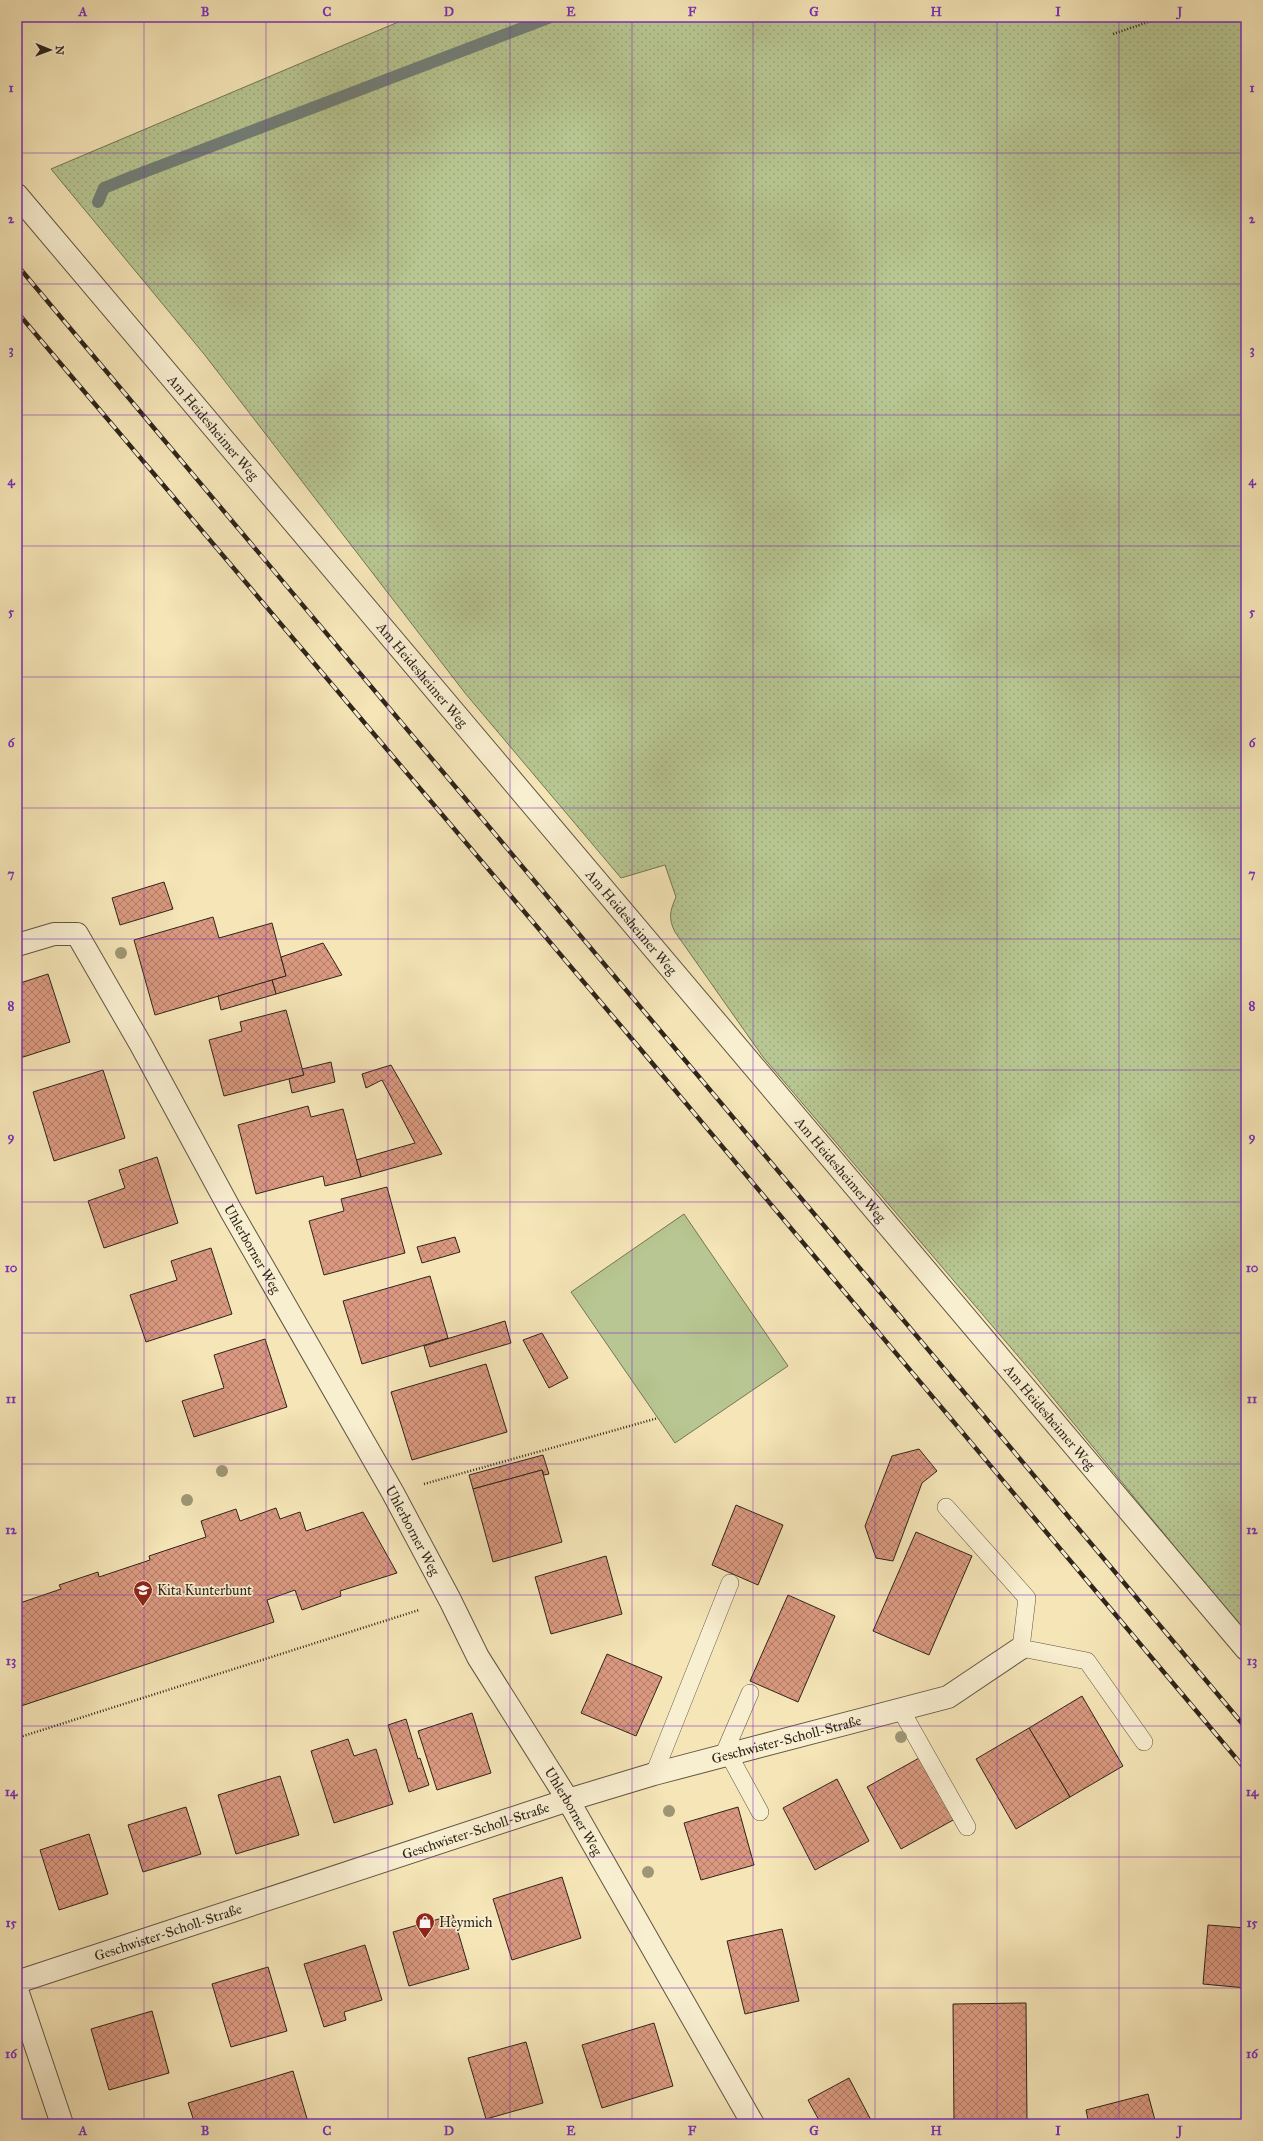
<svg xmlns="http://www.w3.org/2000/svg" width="1263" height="2141" font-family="'IM FELL Great Primer',serif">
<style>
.grass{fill:url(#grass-dots);stroke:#727656}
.pitch{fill:#b7c692;stroke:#727656}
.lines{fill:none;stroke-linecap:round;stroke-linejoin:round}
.stream{stroke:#72807a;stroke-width:12}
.building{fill:url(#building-cross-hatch);stroke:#2e251b}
.lane-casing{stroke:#605542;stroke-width:18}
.street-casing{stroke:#605542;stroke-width:24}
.path{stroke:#2e251b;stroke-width:2.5;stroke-dasharray:1 2;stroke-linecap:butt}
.lane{stroke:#f8eed0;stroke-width:17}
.street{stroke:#f8eed0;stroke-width:22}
.rail-casing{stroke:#2e251b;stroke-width:4.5}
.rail{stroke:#f8eed0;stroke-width:3;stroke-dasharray:9;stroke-linecap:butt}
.tree{fill:#9e9675}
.grid{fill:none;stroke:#7b2cbf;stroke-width:1;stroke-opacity:0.55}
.labels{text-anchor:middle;stroke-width:3.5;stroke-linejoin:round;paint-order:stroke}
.street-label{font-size:14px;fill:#2e251b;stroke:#f8eed0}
.poi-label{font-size:14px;fill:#2e251b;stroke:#f8eed0;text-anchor:start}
.neatline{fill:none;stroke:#7b2cbf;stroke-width:1.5}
.grid-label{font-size:13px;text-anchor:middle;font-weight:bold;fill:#7b2cbf}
</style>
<defs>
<pattern id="grass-dots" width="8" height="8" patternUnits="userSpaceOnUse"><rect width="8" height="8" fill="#b7c692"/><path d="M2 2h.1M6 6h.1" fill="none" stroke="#9eaa7d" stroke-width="1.8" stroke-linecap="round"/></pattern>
<pattern id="building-cross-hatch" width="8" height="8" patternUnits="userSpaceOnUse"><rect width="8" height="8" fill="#da9980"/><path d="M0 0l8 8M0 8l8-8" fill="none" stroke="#b17d68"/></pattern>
</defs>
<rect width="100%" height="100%" fill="#f5e5b7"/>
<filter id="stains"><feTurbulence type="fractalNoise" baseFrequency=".005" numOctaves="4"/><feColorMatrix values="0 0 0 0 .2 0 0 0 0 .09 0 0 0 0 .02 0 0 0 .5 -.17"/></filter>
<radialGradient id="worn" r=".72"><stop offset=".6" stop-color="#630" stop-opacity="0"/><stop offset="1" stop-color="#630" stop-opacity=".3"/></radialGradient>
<path class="grass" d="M410,17H1246V1634L1035,1376L763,1057L675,932C668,918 670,911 676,897L665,865L621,878L465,693L204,354L51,169Z"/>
<polygon class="pitch" points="684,1214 788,1366 675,1443 571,1292"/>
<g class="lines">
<polyline class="stream" points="98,202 104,188 131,177 551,17"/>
</g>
<g class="building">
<polygon points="164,882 173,909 120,925 112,898"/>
<polygon points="213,917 219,938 272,923 286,976 155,1015 134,940"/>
<polygon points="323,943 342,975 276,994 272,980 286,976 281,957"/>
<polygon points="48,974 70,1042 17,1059 17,984"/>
<polygon points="272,980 276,994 221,1010 218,996"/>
<polygon points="286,1010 304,1075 224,1096 209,1040 242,1031 240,1022"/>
<polygon points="331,1062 335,1082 292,1093 289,1079 304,1075 302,1069"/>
<polygon points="391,1065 442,1154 361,1177 356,1160 415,1143 382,1080 366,1088 362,1074"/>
<polygon points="103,1070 125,1138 54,1161 33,1092"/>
<polygon points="308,1106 311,1117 343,1109 361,1177 325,1186 323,1176 256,1194 238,1125"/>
<polygon points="157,1157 178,1223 104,1248 88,1201 125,1188 119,1170"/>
<polygon points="387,1187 405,1253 324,1275 309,1221 344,1211 341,1199"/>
<polygon points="455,1237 460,1252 422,1263 417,1247"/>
<polygon points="211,1248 232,1314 146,1342 130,1295 177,1280 171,1261"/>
<polygon points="430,1276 448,1338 362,1364 343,1301"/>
<polygon points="505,1321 511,1343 430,1367 424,1346"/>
<polygon points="542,1333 568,1378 549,1388 523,1340"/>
<polygon points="265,1339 287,1407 194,1437 182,1401 224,1388 214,1355"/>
<polygon points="486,1364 507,1432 412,1460 391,1392"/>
<polygon points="919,1449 937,1471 922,1483 893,1561 876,1558 865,1526 892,1456"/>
<polygon points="543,1455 549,1474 544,1475 542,1470 473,1489 469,1475"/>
<polygon points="542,1470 562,1542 493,1562 473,1489"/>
<polygon points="736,1505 783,1525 758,1585 712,1565"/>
<polygon points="276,1508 280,1519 300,1512 306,1531 363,1512 397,1573 340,1591 341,1596 302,1610 295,1590 267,1600 274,1622 18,1707 17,1604 61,1589 59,1585 98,1572 99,1577 150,1560 149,1556 206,1537 201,1521 236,1509 240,1521"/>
<polygon points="916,1532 972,1556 929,1655 873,1631"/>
<polygon points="606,1556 622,1614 551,1634 535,1577"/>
<polygon points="788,1595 835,1616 798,1702 750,1681"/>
<polygon points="607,1654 662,1677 636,1736 581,1713"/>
<polygon points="1082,1696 1123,1766 1070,1797 1029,1728"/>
<polygon points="472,1713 491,1773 437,1790 418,1731"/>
<polygon points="406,1719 418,1759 420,1758 429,1785 409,1792 388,1725"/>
<polygon points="1029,1728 1070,1797 1016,1829 976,1759"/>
<polygon points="348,1739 354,1756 376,1749 393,1804 334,1823 311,1751"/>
<polygon points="921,1757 955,1819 901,1849 867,1787"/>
<polygon points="280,1776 299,1835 236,1854 218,1795"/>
<polygon points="837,1779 869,1841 815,1870 783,1808"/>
<polygon points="186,1807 201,1854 143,1872 128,1825"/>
<polygon points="738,1807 754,1865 701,1880 684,1823"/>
<polygon points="89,1834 108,1894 59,1910 40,1850"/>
<polygon points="562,1877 581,1938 512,1960 493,1899"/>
<polygon points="453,1915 469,1969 409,1986 393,1932"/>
<polygon points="1208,1925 1246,1928 1246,1988 1203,1984"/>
<polygon points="782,1929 799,2001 745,2014 727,1941"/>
<polygon points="365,1945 382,2000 344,2012 346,2020 324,2027 304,1964"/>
<polygon points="268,1967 287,2031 231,2047 212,1984"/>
<polygon points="1026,2003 1027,2124 954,2124 953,2004"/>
<polygon points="152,2011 169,2073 109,2090 91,2029"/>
<polygon points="654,2023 673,2086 602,2108 582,2045"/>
<polygon points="526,2042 543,2103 486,2119 468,2058"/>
<polygon points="293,2071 308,2122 301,2124 195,2124 188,2103"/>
<polygon points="849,2078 873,2124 821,2124 808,2100"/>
<polygon points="1148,2094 1156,2124 1089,2124 1086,2110"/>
</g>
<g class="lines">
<defs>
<g id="lane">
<polyline points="946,1507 1027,1598 1021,1648 1087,1661 1144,1742"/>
<polyline points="901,1710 967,1827"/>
<polyline points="729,1755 760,1812"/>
<polyline points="723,1756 750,1693"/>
<polyline points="654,1774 730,1583"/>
</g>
<g id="street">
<path id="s1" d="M17,195L1246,1649"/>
<path id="s2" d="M17,945L54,934H77L141,1045L231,1211L393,1493L450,1600L478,1657L568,1800L753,2124"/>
<path id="s3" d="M17,1982L568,1800L654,1774L948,1697L1021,1648"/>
<polyline points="17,1990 62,2124"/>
</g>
</defs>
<use href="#lane" class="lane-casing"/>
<use href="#street" class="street-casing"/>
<g class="path">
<polyline points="1113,34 1163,17"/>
<polyline points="424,1484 658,1418"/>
<polyline points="17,1738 419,1610"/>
</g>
<use href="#lane" class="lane"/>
<use href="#street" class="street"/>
<defs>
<g id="rail">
<polyline points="17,265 1246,1728"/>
<polyline points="17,312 637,1045 1246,1770"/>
</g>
</defs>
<use href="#rail" class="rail-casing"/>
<use href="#rail" class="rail"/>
</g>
<g class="tree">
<circle cx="121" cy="953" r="6"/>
<circle cx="222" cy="1471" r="6"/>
<circle cx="187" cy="1500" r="6"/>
<circle cx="901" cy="1737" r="6"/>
<circle cx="669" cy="1811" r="6"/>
<circle cx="648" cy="1872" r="6"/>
</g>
<path class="grid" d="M144,17V2124M266,17V2124M388,17V2124M510,17V2124M632,17V2124M753,17V2124M875,17V2124M997,17V2124M1119,17V2124M17,153H1246M17,284H1246M17,415H1246M17,546H1246M17,677H1246M17,808H1246M17,939H1246M17,1070H1246M17,1202H1246M17,1333H1246M17,1464H1246M17,1595H1246M17,1726H1246M17,1857H1246M17,1988H1246"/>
<defs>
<symbol id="school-pin" viewBox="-11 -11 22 30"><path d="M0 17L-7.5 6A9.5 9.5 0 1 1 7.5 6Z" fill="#8f2418" stroke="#f8eed0"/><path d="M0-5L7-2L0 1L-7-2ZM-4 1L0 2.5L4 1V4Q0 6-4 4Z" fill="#fff"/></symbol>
<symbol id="shop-pin" viewBox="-11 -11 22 30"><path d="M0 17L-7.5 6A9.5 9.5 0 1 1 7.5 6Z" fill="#8f2418" stroke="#f8eed0"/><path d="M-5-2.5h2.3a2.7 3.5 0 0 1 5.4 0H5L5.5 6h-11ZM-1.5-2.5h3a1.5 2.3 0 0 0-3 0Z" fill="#fff"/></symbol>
</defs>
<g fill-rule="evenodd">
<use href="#school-pin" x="132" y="1579" width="22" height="30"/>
<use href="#shop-pin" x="414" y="1911" width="22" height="30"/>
</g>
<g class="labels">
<g class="street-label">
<text dy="5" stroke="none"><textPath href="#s1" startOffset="304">Am Heidesheimer Weg</textPath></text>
<text dy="5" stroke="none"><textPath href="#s1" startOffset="628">Am Heidesheimer Weg</textPath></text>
<text dy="5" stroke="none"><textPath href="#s1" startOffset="952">Am Heidesheimer Weg</textPath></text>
<text dy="5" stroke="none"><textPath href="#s1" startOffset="1276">Am Heidesheimer Weg</textPath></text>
<text dy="5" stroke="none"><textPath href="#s2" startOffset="422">Uhlerborner Weg</textPath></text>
<text dy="5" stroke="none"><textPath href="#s1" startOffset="1600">Am Heidesheimer Weg</textPath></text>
<text dy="5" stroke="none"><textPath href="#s2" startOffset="746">Uhlerborner Weg</textPath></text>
<text dy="5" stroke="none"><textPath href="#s3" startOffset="807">Geschwister-Scholl-Straße</textPath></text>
<text dy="5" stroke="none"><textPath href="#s2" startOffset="1070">Uhlerborner Weg</textPath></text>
<text dy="5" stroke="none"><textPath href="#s3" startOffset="483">Geschwister-Scholl-Straße</textPath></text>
<text dy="5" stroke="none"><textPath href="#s3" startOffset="159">Geschwister-Scholl-Straße</textPath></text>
</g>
<g class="poi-label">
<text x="157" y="1595">Kita Kunterbunt</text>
<text x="439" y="1927">Heymich</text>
</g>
</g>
<rect width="1263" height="2141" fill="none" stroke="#f5e5b7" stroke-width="44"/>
<g transform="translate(50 50) rotate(91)" stroke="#f8eed0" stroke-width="3" paint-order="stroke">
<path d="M0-3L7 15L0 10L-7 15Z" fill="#2e251b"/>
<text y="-6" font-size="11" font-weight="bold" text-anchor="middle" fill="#2e251b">N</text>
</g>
<rect x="22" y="22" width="1219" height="2097" class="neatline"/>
<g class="grid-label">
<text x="83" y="16">A</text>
<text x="205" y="16">B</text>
<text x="327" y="16">C</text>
<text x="449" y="16">D</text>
<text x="571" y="16">E</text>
<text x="692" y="16">F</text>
<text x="814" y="16">G</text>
<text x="936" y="16">H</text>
<text x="1058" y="16">I</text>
<text x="1180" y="16">J</text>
<text x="11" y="92">1</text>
<text x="1252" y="92">1</text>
<text x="11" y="223">2</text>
<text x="1252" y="223">2</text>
<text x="11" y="354">3</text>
<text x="1252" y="354">3</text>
<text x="11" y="485">4</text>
<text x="1252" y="485">4</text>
<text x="11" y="616">5</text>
<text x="1252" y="616">5</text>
<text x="11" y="747">6</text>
<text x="1252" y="747">6</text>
<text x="11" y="878">7</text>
<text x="1252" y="878">7</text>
<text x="11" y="1010">8</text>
<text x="1252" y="1010">8</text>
<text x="11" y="1141">9</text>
<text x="1252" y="1141">9</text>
<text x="11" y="1272">10</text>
<text x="1252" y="1272">10</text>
<text x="11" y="1403">11</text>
<text x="1252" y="1403">11</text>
<text x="11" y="1534">12</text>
<text x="1252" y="1534">12</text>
<text x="11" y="1665">13</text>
<text x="1252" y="1665">13</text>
<text x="11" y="1796">14</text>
<text x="1252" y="1796">14</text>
<text x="11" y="1927">15</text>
<text x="1252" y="1927">15</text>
<text x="11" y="2058">16</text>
<text x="1252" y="2058">16</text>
<text x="83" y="2135">A</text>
<text x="205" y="2135">B</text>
<text x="327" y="2135">C</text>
<text x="449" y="2135">D</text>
<text x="571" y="2135">E</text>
<text x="692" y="2135">F</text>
<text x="814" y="2135">G</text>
<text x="936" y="2135">H</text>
<text x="1058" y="2135">I</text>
<text x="1180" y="2135">J</text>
</g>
<rect width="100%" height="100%" filter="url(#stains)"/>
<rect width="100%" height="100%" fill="url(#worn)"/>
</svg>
